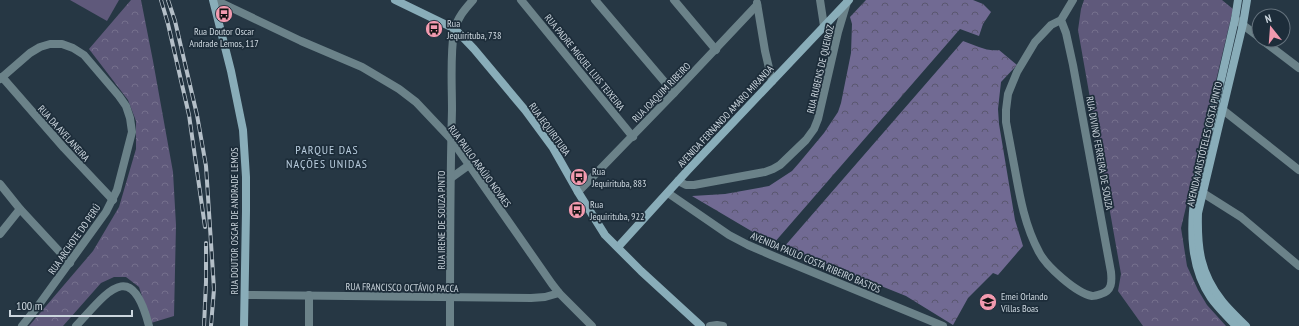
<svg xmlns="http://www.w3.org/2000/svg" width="1299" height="326" font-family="'PT Sans Narrow',sans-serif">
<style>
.green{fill:#5f597b}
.forest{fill:url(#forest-crowns)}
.park{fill:url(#park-crowns)}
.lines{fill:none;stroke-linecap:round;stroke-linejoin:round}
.street{stroke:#6b8289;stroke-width:8}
.secondary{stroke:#89adb9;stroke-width:8}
.rail-casing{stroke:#b4bfc8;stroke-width:4}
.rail{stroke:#1d2d3a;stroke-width:2.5;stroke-dasharray:8;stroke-linecap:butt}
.labels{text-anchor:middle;stroke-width:3.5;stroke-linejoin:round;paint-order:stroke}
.poi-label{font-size:10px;fill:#ccd6de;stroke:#1d2d3a;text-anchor:start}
.street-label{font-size:10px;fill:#ccd6de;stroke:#1d2d3a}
.quarter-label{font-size:12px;letter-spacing:1px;fill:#b8ccdd;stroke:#1d2d3a}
</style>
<defs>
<pattern id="forest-crowns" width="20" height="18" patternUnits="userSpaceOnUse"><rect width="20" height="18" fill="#716a93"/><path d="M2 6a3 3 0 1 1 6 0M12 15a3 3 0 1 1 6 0" fill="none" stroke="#5a576f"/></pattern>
<pattern id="park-crowns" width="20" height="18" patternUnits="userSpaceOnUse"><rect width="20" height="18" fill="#5f597b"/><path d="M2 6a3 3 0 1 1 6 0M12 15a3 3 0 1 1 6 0" fill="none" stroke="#75708d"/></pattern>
</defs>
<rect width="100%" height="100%" fill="#263744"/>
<polygon class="green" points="70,0 119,0 107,21"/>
<g class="forest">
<polygon points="866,0 973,0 983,4 991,12 983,24 979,36 960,29 774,243 765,239 692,196 725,194 769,186 792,171 799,163 824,133 838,112 841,103 851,53 852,24 850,17"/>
<path d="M963,41C975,45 987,52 999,50L1017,65L1001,82L998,109L999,124L1015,220L1023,246L998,275L993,273L968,298L953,325L906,296L784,247Z"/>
</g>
<g class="park">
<polygon points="131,0 141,0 153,61 173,172 176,225 174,316 151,323 139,287 126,277 114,277 101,283 63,326 29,326 93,251 119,207 136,149 136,121 128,100 89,49"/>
<polygon points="1084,0 1222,0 1233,9 1181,228 1187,266 1198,290 1207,305 1226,326 1143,326 1118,291 1121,274 1078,30 1081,9"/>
</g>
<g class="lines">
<g class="street">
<polyline points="215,0 301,41 362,67 399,89 416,102 451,139 552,284 559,293 592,326"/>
<polyline points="521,0 633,137"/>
<polyline points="595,0 674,93"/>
<polyline points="674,0 716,50"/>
<polyline points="820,0 824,26"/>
<polyline points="757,3 765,51 772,81"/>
<polyline points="1235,19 1259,37"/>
<path d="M1061,20L1066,33L1073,65L1111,272C1112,282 1112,291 1101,294C1098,295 1095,296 1092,296C1076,293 1046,266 1039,252C1025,226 1020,198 1015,170C1012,154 1009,138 1006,122V110L1008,94L1017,72L1035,42L1051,25L1061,20L1073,0"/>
<polyline points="1262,40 1299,68"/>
<polyline points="2,77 64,148 113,200"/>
<polyline points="0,79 30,53 40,47 50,44 62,44 73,48 84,55 119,96 126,106 130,118 132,132 117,190 106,212 38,306 22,326"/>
<polyline points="1217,108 1223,110 1299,170"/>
<polyline points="451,178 469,165"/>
<polyline points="678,181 686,185 694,185 765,172 773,169 780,165 806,140 814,129 818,119 838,32 847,2"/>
<polyline points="0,184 20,209 70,263"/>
<polyline points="578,192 674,93 757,5"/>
<polyline points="668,193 729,235 748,245 771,255 943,326"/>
<polyline points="1198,193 1203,193 1241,217 1299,266"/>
<polyline points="0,234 20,209"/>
<polyline points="245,295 531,298 545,297 559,293"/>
<path d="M76,326C107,293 131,256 149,326"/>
<polyline points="309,326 309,295"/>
<path d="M450,326C450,254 450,182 452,110C452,84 450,56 454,31C457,18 465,9 473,0"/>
<polyline points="710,326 717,325 723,326"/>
</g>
<g class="secondary">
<polyline points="213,0 231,71 243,130 246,177 246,211 244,326"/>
<polyline points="395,0 455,29 474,49 525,110 553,148 578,192 605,235 641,271 701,326"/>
<polyline points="618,247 688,170 849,0"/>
<path d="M1236,326C1228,317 1218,308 1211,298C1190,267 1190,229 1195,193L1235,19L1238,0"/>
<path d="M1246,326C1238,318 1229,310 1222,301C1200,273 1197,248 1198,213L1243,24L1247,0"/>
</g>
<defs>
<g id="rail">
<polyline points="161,0 168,24 189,115 205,227"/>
<polyline points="168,0 175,21 197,115 206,166 214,289 211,326"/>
<polyline points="204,326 206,282 206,243"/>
</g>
</defs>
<use href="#rail" class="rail-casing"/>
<use href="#rail" class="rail"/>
</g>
<defs>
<symbol id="bus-disc" viewBox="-11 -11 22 22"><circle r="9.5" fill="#f29aaf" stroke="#1d2d3a"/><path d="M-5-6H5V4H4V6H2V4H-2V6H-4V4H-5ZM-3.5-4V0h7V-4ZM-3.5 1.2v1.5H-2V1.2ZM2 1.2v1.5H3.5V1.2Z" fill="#111"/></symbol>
<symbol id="school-disc" viewBox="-11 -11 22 22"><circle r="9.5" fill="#f29aaf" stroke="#1d2d3a"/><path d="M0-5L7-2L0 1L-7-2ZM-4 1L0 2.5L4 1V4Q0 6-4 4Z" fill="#111"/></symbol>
</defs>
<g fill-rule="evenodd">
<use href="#bus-disc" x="214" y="4" width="20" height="20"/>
<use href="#bus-disc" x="424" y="19" width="20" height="20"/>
<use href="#bus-disc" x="569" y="167" width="20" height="20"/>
<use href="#bus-disc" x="567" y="200" width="20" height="20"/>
<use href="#school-disc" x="978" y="292" width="20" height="20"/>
</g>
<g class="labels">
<g class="poi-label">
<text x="447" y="27">Rua<tspan x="447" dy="12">Jequirituba, 738</tspan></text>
<text x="224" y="35" text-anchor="middle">Rua Doutor Oscar<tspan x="224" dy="12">Andrade Lemos, 117</tspan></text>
<text x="592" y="175">Rua<tspan x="592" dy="12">Jequirituba, 883</tspan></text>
<text x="590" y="208">Rua<tspan x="590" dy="12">Jequirituba, 922</tspan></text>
<text x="1001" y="300">Emei Orlando<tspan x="1001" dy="12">Villas Boas</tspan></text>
</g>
<g class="street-label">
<text transform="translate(585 62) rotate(51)" y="4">RUA PADRE MIGUEL LUIS TEIXEIRA</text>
<text transform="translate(820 69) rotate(-77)" y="4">RUA RUBENS DE QUEIROZ</text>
<text transform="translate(661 92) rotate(-46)" y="4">RUA JOAQUIM RIBEIRO</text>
<text transform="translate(725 116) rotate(-47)" y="4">AVENIDA FERNANDO AMARO MIRANDA</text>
<text transform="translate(550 129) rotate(54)" y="4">RUA JEQUIRITUBA</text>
<text transform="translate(64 133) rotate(48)" y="4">RUA DA AVELANEIRA</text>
<text transform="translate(1204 144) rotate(-77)" y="4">AVENIDA ARISTÓTELES COSTA PINTO</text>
<text transform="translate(1100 153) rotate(80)" y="4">RUA DIVINO FERREIRA DE SOUZA</text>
<text transform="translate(480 166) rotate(54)" y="4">RUA PAULO ARAÚJO NOVAES</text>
<text transform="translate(441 220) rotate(-90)" y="4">RUA IRENE DE SOUZA PINTO</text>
<text transform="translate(234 221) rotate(-90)" y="4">RUA DOUTOR OSCAR DE ANDRADE LEMOS</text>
<text transform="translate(74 239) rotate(-55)" y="4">RUA ARCHOTE DO PERÚ</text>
<text transform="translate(816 262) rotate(23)" y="4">AVENIDA PAULO COSTA RIBEIRO BASTOS</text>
<text transform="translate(402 287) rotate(1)" y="4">RUA FRANCISCO OCTÁVIO PACCA</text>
</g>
<g class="quarter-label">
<text x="327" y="154">PARQUE DAS<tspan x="327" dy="14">NAÇÕES UNIDAS</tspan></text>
</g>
</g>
<g transform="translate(1271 28) rotate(343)"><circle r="19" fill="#1d2d3a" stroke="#63717c"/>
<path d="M0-3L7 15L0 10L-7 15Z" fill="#f29aaf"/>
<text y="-6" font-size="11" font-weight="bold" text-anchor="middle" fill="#ccd6de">N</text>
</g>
<path d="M10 310v6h122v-6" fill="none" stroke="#ccd6de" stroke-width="2"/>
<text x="16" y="310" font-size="12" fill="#ccd6de" stroke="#1d2d3a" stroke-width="3" paint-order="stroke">100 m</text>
</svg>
